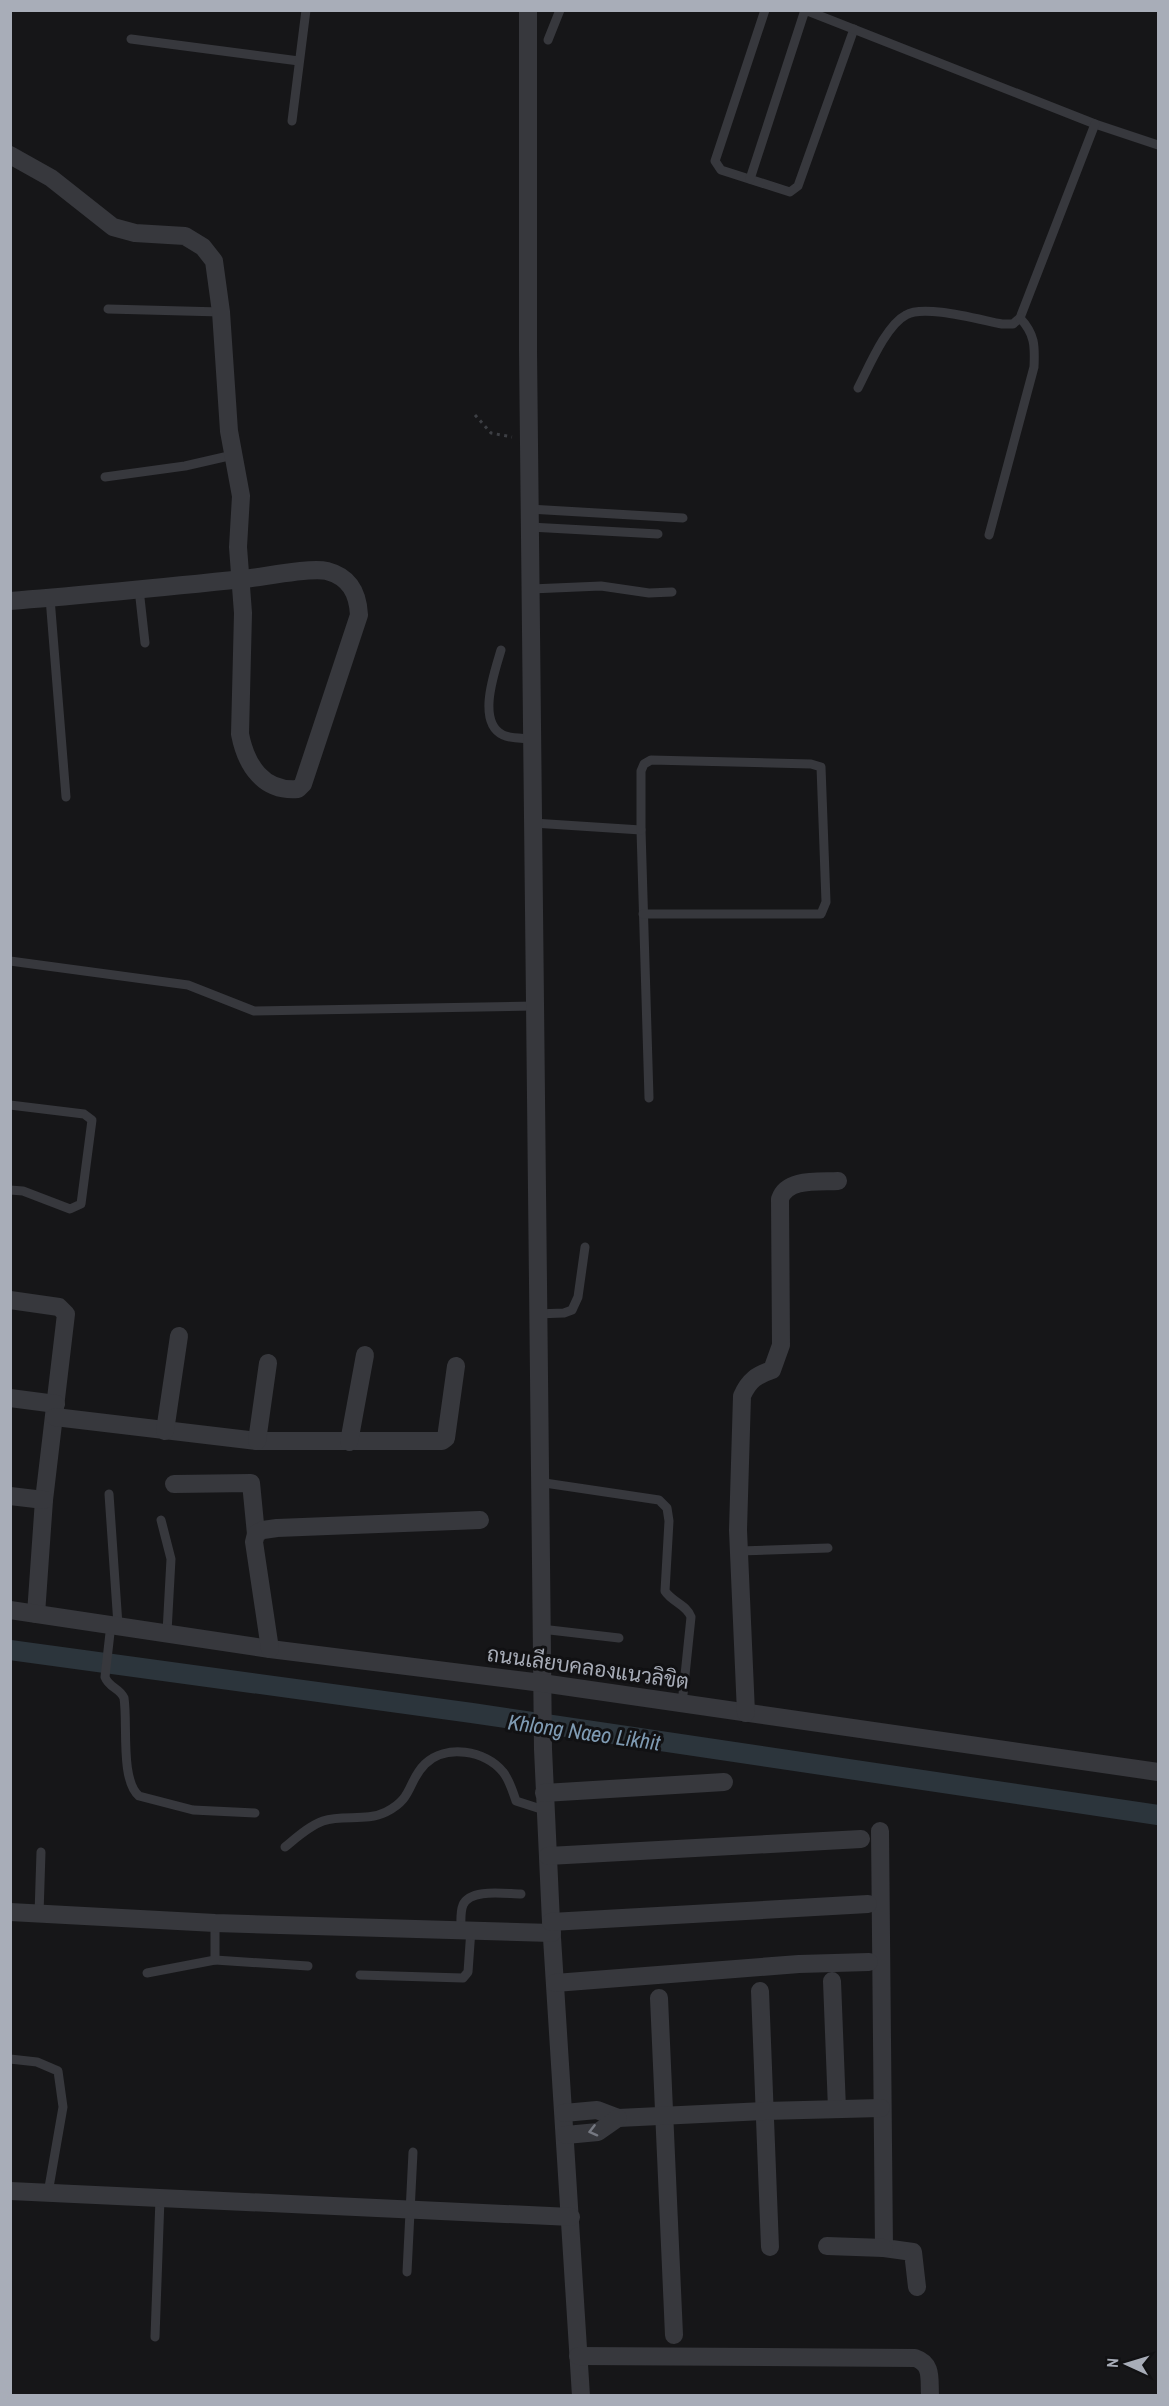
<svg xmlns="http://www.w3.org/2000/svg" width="1169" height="2406" font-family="'Archivo Narrow',Sarabun,sans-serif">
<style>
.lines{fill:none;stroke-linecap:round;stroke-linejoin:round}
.canal{stroke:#2c353c;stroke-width:20}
.path{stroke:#3d3f44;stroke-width:3;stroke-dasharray:3 4.5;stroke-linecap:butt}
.lane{stroke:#37383d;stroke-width:9}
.street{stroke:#37383d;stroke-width:18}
.oneway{stroke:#757881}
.labels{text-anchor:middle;stroke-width:6;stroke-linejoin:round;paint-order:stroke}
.street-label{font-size:21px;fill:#a8adb8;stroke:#111113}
.water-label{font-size:22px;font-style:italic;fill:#7f9bb3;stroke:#111113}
</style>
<rect width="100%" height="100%" fill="#161618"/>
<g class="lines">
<polyline class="canal" points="10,1650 472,1713 1158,1815"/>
<polyline class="path" points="475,415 491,433 512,437"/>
<g class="lane">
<polyline points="765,10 715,161 721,170 790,192 798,186 854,29"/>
<polyline points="131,39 299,61"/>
<polyline points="548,40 560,10"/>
<polyline points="292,121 306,10"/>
<polyline points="750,179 805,10 1095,124 1158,145"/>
<polyline points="108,309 221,312"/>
<path d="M858,388C868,369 886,325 906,315C924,304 980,320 1002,324H1013L1020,318L1095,124"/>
<polyline points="105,477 185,466 233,455"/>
<polyline points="529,509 683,518"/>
<polyline points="530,527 658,534"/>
<path d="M989,535L1034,367C1035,346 1035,334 1020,318"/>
<polyline points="139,589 145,643"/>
<polyline points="531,589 601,586 649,593 672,592"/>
<polyline points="50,598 66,797"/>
<path d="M501,650C495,671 476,722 503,735C511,739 523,738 532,739"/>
<polyline points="533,823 641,830 649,1098"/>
<polyline points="641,830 641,771 644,764 651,760 811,764 821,767 826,902 821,914 643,914"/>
<polyline points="10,961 188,985 254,1011 534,1006"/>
<polyline points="10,1105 84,1114 92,1120 81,1204 70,1209 23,1191 10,1190"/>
<polyline points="536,1314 564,1313 572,1310 578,1297 585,1247"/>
<path d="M538,1482L659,1500L667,1508L669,1521L665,1591C672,1602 687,1605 691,1617L682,1704"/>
<polyline points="109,1494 118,1625"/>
<polyline points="161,1520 171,1559 167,1632"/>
<polyline points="739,1551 828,1548"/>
<path d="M111,1624L105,1677C109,1688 120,1688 124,1698C128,1723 120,1780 139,1796L193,1810L255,1813"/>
<polyline points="541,1629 619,1638"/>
<path d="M285,1847C296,1838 309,1826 323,1821C343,1814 366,1822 386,1812C414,1798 407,1782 425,1764C445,1744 486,1750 503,1772C509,1779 513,1792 516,1801L544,1810"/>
<polyline points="39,1914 41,1852"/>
<path d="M461,1929C461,1922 460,1912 463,1905C470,1888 506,1894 521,1894"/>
<polyline points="215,1960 308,1966"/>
<polyline points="147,1973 215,1960 215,1923"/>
<polyline points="360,1975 463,1978 468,1972 471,1929"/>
<polyline points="10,2059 37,2062 58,2071 63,2107 48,2193"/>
<polyline points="407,2272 413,2152"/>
<polyline points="155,2337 160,2198"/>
</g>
<g class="street">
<polyline points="528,10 528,351 543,1749 551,1922 581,2396"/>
<path d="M10,155L51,178L113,227L135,233L185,236L203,247L214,261L221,312L229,431L241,496L238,547L243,613L240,734C246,765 263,792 298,789L303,784L359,615C358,594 350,577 327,571C310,567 264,577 244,579C166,587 89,595 10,601"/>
<polyline points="10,1300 59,1307 66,1314 44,1500 36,1614"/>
<polyline points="10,1398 56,1404"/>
<polyline points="55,1417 257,1441 442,1441 446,1438 456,1366"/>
<polyline points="165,1431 179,1336"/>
<polyline points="257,1441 268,1363"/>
<polyline points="349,1442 365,1355"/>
<polyline points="174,1484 251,1483 256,1534"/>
<polyline points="10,1496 44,1500"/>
<polyline points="10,1610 270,1649 542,1683 1158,1772"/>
<polyline points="270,1649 254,1542 256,1534 263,1530 277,1528 480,1520"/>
<path d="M746,1713L738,1530L742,1396C749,1380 757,1375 772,1370L781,1345L780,1199C787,1178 818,1182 838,1181"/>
<polyline points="544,1793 724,1782"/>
<polyline points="880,1831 884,2248 913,2252 917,2287"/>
<polyline points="548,1856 861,1839"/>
<polyline points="10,1912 215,1923 552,1933"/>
<polyline points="551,1922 868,1904"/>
<polyline points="832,1981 837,2109"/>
<polyline points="555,1983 799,1964 869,1962"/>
<polyline points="760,1991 770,2247"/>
<polyline points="659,1998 674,2335"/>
<polyline points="564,2113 597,2110 618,2118 765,2111 881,2108"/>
<polyline points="566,2135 598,2132 618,2118"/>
<polyline points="10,2191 571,2217"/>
<polyline points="827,2246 884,2248"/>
<path d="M578,2356L915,2358C933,2364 929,2379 930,2396"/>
</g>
</g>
<defs><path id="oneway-chevron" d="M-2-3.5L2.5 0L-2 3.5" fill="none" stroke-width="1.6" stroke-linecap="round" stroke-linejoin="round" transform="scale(1.5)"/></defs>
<use class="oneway" href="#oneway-chevron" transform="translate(593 2131) rotate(166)"/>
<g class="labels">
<g class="street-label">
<text transform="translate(588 1668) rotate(8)" y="7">ถนนเลียบคลองแนวลิขิต</text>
</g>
<g class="water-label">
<text transform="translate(584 1732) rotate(8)" y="8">Khlong Naeo Likhit</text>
</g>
</g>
<rect width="1169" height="2406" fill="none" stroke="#a8adb8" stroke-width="24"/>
<g transform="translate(1127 2364) rotate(274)" stroke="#111113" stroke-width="4.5" paint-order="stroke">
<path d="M0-4.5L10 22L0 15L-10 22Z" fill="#a8adb8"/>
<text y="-9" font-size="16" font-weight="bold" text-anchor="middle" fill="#a8adb8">N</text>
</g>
</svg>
